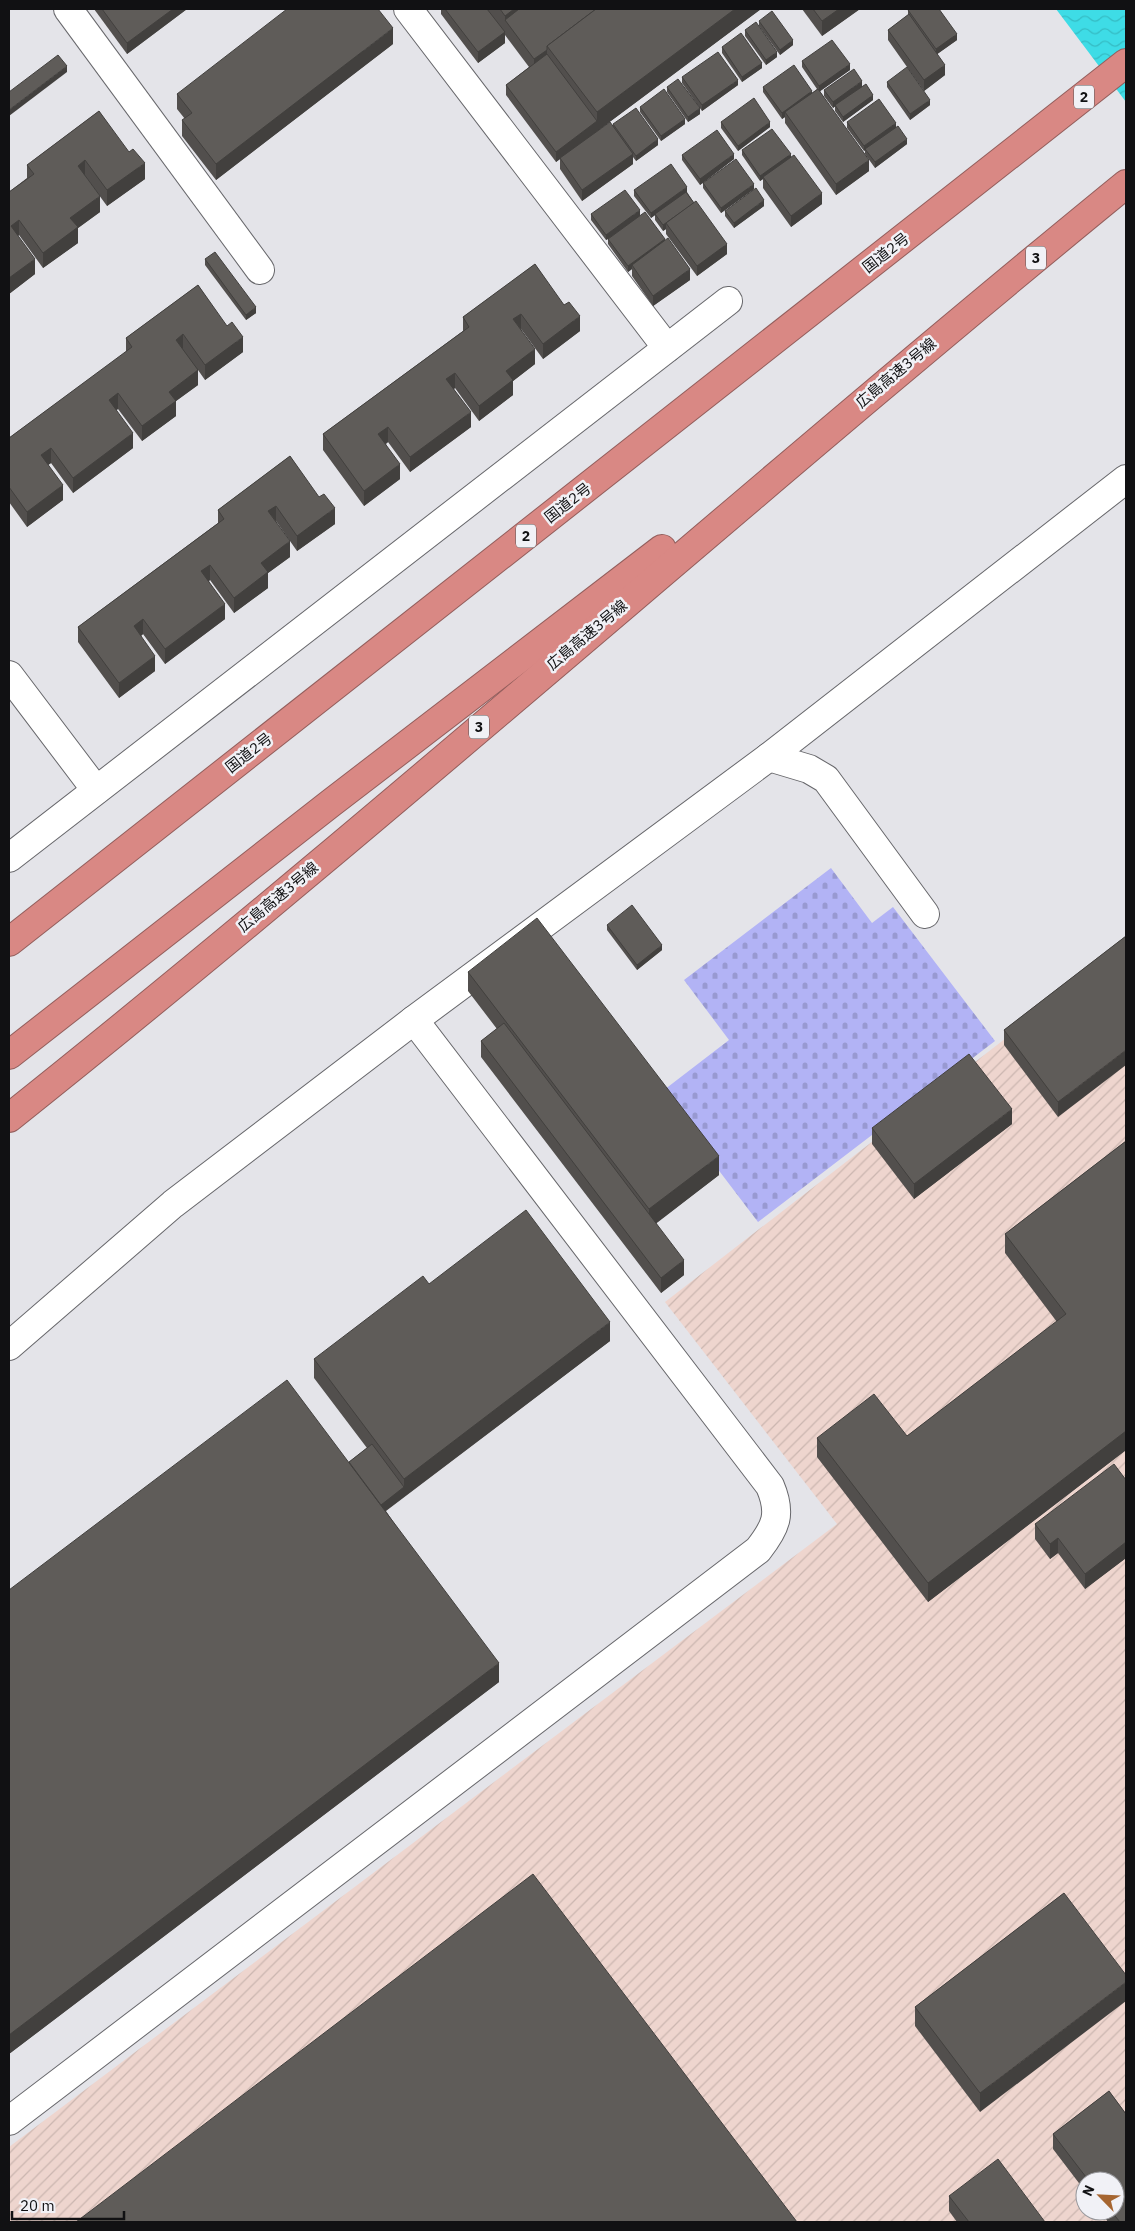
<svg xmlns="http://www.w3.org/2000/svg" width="1135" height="2231" font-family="'IBM Plex Sans','Noto Sans JP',sans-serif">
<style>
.industrial{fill:url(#industrial-furrows);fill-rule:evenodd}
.cemetery{fill:url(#cemetery-stones)}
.water{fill:url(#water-waves)}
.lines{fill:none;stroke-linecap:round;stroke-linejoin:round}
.minor-casing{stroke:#67676b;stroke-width:30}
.highway-casing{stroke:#935e5c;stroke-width:30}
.minor{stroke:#fff;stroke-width:28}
.highway{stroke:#d98884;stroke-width:28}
.wall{fill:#524f4d}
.shaded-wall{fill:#42403e}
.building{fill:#5f5c59;stroke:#42403e}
.labels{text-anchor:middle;stroke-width:5;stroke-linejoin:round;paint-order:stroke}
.shield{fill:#f1f1f6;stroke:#545457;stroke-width:1}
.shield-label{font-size:14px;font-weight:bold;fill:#111113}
.street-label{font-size:15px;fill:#111113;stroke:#f1f1f6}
</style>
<defs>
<pattern id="industrial-furrows" width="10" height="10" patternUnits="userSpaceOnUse" patternTransform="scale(1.25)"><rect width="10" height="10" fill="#eed5ce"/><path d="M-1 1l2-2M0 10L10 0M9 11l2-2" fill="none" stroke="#cbb6b0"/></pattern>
<pattern id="cemetery-stones" width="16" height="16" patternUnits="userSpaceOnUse" patternTransform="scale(1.25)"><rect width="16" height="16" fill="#b2b3f5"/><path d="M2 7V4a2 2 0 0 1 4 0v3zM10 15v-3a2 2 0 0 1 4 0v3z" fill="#9899d1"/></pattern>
<pattern id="water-waves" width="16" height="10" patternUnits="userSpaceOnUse" patternTransform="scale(1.25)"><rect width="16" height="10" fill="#3edce6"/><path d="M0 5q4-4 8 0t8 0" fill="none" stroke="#35bcc4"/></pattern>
</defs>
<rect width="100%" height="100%" fill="#e4e4e9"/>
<path class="industrial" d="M1126,945V2222H9V2147L837,1524L665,1302ZM1085,2181H1115V2211H1085Z"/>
<polygon class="cemetery" points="831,868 872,923 893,907 995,1041 758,1222 660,1093 729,1040 684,980"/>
<polygon class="water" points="1056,9 1126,9 1126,102"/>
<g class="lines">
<defs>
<g id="minor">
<polyline points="68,9 260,270"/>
<polyline points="408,9 667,348"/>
<polyline points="9,675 96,790"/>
<polyline points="769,757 809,769 826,779 925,914"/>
<polyline points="9,858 728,301"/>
<polyline points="9,1346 173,1204 414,1020 769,757 1126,479"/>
<path d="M9,2121L758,1550C776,1527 782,1514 770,1486L414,1020"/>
</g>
<g id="highway">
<polyline points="9,942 1126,63"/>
<polyline points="9,1055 331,803 662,549"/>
<path d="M9,1118C389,815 750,491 1126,184"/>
</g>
</defs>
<use href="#minor" class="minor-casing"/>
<use href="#highway" class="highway-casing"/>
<use href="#minor" class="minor"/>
<use href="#highway" class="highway"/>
</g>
<g class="wall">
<polygon points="94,9 187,9 127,54"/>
<polygon points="441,9 761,9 600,129 613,126 613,124 658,145 636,161 633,157 633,164 582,201 560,169 560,159 556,162 506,95 506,85 529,67 505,35 505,43 478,63 441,14"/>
<polygon points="802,9 860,9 822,36"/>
<polygon points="908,10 957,40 937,54 945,75 924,91 888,40 888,30 908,15"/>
<polygon points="759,21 793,45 780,55 759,26"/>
<polygon points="745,30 777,57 766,65 745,36"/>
<polygon points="393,44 216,180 182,136 182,120 185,119 177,109 177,94"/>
<polygon points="722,47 762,68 742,82 722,53"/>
<polygon points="802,61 850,70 820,91 869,171 836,195 785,123 785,117 782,119 763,92 763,87 812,93 817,89 802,67"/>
<polygon points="682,77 738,85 702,111 682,83"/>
<polygon points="887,82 930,105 910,120 887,87"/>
<polygon points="667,87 700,114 688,122 667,92"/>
<polygon points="862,87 873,100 843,122 835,111 835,106 833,108 824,96 824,90"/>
<polygon points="640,107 685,124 661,141 640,112"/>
<polygon points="99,111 145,179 107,206 85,176 100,212 78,228 78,243 43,268 19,235 18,236 35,274 9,294 9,192 27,178 27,165"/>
<polygon points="721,122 770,127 738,151 721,128"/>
<polygon points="847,122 896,127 907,144 875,168 865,154 865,150 864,151 847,128"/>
<polygon points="742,150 791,157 822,204 791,227 763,188 763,179 760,181 742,155"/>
<polygon points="682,155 734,159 700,185 682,160"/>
<polygon points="703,183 754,189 721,213 703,188"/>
<polygon points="634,190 687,192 727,254 697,276 666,234 666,229 663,231 655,220 655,215 651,218 634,196"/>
<polygon points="764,206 734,228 725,216 725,211"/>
<polygon points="591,214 640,216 665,240 690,280 653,306 632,276 632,269 628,272 608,244 608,239 606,240 591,220"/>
<polygon points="205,259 256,313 246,320 205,265"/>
<polygon points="535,264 580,331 543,359 521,329 535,364 513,381 513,395 479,421 455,388 454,389 471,427 410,472 388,442 386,444 400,479 364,506 323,450 323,434 463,331 463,317"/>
<polygon points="198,285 243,352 205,380 198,370 198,385 176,401 176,416 142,441 118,409 116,410 133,448 73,493 51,463 48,465 63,500 27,527 9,502 9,438 126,352 126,338"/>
<polygon points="290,456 335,524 297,551 276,521 290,557 268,573 268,588 234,613 210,580 209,581 225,619 165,664 143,634 141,636 155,671 119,698 78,642 78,627 218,523 218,510"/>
<polygon points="607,925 662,950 637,970 607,930"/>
<polygon points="1126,936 1058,1117 1004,1045 1004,1030"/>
<polygon points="468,972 719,1175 656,1223 684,1275 661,1293 481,1057 481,1041 497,1029 468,991"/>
<polygon points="1012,1124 914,1199 872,1144 872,1128"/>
<polygon points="1126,1141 1126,1450 928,1602 817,1457 817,1438 907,1436 1057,1322 1005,1253 1005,1234"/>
<polygon points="429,1284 610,1341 386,1511 499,1682 9,2054 9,1590 349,1462 367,1448 314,1378 314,1359"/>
<polygon points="1126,1480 1126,1558 1085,1589 1058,1553 1050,1559 1035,1539 1035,1524"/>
<polygon points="1064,1893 980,2112 915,2026 915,2007"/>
<polygon points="1109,2091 1126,2114 1126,2222 1108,2222 1100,2211 1115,2211 1115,2181 1085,2181 1085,2191 1053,2149 1053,2134"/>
<polygon points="949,2196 1045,2222 957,2222 949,2211"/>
</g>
<g class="shaded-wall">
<polygon points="173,9 187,9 127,54 127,43"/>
<polygon points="514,9 539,9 505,20 505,35 505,16"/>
<polygon points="735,9 761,9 556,162 556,152 597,121 597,112"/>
<polygon points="839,9 860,9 822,36 822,21"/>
<polygon points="393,28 393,44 216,180 216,164"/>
<polygon points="505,32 505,43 478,63 478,52"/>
<polygon points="957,34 957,40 936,55 936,49"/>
<polygon points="793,40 793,45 780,55 780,50"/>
<polygon points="547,50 547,65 534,74 534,59"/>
<polygon points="777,52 777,57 766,65 766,60"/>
<polygon points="762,63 762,68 742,82 742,77"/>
<polygon points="850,64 850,70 819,92 819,86"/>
<polygon points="945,65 945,75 924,91 924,80"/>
<polygon points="67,66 67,72 9,116 9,110"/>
<polygon points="738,80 738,85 702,111 702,105"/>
<polygon points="862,81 862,87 833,108 833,102"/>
<polygon points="812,91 812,97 785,112 785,117 782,119 782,113"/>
<polygon points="873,95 873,100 843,122 843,117"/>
<polygon points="930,100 930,105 910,120 910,114"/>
<polygon points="700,108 700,114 688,122 688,117"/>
<polygon points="685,119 685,124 661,141 661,136"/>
<polygon points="770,122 770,127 738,151 738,146"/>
<polygon points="896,123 896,128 864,151 864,146"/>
<polygon points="658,139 658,145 636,161 636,156"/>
<polygon points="907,139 907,144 875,168 875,162"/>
<polygon points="633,154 633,164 582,201 582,190"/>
<polygon points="734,154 734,159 700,185 700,179"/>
<polygon points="791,154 791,159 763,177 763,179 760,181 760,176"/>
<polygon points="85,160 85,175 78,181 78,166"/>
<polygon points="869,160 869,171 836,195 836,184"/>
<polygon points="145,163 145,179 107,206 107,190"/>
<polygon points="754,184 754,189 721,213 721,208"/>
<polygon points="687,187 687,192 651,218 651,213"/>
<polygon points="822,193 822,204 791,227 791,216"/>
<polygon points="100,196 100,212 78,228 78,243 43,268 43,253 70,218"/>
<polygon points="764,200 764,206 734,228 734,223"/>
<polygon points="640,210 640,216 606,240 606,235"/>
<polygon points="19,220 19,235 11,241 11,226"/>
<polygon points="666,223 666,229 663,231 663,225"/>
<polygon points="665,239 665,245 632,265 632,269 628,272 628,266"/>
<polygon points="727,244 727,254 697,276 697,266"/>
<polygon points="35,259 35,274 9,294 9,278"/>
<polygon points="690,269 690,280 653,306 653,296"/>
<polygon points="256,307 256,313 246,320 246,315"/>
<polygon points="521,314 521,329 513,319"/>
<polygon points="580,316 580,331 543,359 543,344"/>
<polygon points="183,334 183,349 176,340"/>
<polygon points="243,337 243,352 205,380 205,365"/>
<polygon points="535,349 535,364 513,381 513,395 479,421 479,406 506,371"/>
<polygon points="198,370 198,385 176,401 176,416 142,441 142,426 169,392"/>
<polygon points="455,373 455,388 446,394 446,379"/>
<polygon points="118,393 118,409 109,415 109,400"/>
<polygon points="471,412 471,427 410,472 410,457"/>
<polygon points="388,427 388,442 378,449 378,434"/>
<polygon points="133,433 133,448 73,493 73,478"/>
<polygon points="51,448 51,463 41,470 41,455"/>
<polygon points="400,464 400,479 364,506 364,491"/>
<polygon points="63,485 63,500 27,527 27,512"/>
<polygon points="276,506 276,521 268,511"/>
<polygon points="335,508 335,524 297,551 297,536"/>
<polygon points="290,541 290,557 268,573 268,588 234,613 234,598 261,563"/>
<polygon points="210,565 210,580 201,586 201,571"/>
<polygon points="225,604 225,619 165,664 165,649"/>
<polygon points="143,619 143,634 134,642 134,626"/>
<polygon points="155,656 155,671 119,698 119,683"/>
<polygon points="662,945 662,950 637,970 637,965"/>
<polygon points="1126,1050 1126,1065 1058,1117 1058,1102"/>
<polygon points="1012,1109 1012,1124 914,1199 914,1184"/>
<polygon points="719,1156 719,1175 649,1229 649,1209"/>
<polygon points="684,1260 684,1275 661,1293 661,1278"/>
<polygon points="610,1322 610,1341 376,1518 376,1508 404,1487 404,1479"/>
<polygon points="1126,1431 1126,1450 928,1602 928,1583"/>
<polygon points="1058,1538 1058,1553 1050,1559 1050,1544"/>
<polygon points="1126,1542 1126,1558 1085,1589 1085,1574"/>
<polygon points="499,1663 499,1682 9,2054 9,2035"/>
<polygon points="1126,1982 1126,2001 980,2112 980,2093"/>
</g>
<g class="building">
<polygon points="102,9 173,9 127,43"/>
<polygon points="287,9 378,9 393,28 216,164 182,120 192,113 177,94"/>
<polygon points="445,9 487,9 505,32 478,52"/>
<polygon points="500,9 514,9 505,16"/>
<polygon points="519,9 596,9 547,46 547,50 534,59 505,20"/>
<polygon points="596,9 735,9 597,112 547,46"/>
<polygon points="813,9 839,9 822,21"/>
<polygon points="909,9 939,9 957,34 936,49 908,10"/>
<polygon points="772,11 793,40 780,50 759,21"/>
<polygon points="909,14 945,65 924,80 888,30"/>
<polygon points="756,22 777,52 766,60 745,30"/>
<polygon points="741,33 762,63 742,77 722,47"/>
<polygon points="832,40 850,64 819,86 802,61"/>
<polygon points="718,52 738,80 702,105 682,77"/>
<polygon points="547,54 597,121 556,152 506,85"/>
<polygon points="58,55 67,66 9,110 9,92"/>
<polygon points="794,65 812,91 782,113 763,87"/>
<polygon points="907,67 930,100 910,114 887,82"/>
<polygon points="854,69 862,81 833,102 824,90"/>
<polygon points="678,79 700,108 688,117 667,87"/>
<polygon points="866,84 873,95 843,117 835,105"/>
<polygon points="664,89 685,119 661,136 640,107"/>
<polygon points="818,89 869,160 836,184 785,112"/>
<polygon points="754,98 770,122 738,146 721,122"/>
<polygon points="879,99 896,123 864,146 847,122"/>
<polygon points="636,108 658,139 636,156 613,124"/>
<polygon points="99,111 129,152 133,149 145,163 107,190 85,160 78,166 100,196 70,218 78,227 43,253 19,220 11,226 35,259 9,278 9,192 34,174 27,165"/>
<polygon points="610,122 633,154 582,190 560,158"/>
<polygon points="898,126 907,139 875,162 865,149"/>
<polygon points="772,129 791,154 760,176 742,150"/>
<polygon points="717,130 734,154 700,179 682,155"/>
<polygon points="794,155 822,193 791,216 763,177"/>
<polygon points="736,159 754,184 721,208 703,183"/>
<polygon points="671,164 687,187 651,213 634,190"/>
<polygon points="756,188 764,200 734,223 725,211"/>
<polygon points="625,190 640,210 606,235 591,214"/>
<polygon points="686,192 694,203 663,225 655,214"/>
<polygon points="696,201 727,244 697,266 666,223"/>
<polygon points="645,212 665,239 628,266 608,239"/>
<polygon points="668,238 690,269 653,296 632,265"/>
<polygon points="215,252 256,307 246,315 205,259"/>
<polygon points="535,264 564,305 569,302 580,316 543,344 521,314 513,319 535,349 506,371 513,380 479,406 455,373 446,379 471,412 410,457 388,427 378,434 400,464 364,491 323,434 469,327 463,317"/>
<polygon points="198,285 227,326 232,322 243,337 205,365 183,334 176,340 198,370 169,392 176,401 142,426 118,393 109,400 133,433 73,478 51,448 41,455 63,485 27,512 9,487 9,438 132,347 126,338"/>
<polygon points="290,456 319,497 324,494 335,508 297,536 276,506 268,511 290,541 261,563 268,572 234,598 210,565 201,571 225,604 165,649 143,619 134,626 155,656 119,683 78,627 224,519 218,510"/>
<polygon points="632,905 662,945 637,965 607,925"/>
<polygon points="537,918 719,1156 649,1209 468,972"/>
<polygon points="1126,936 1126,1050 1058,1102 1004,1030"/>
<polygon points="504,1023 684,1260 661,1278 481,1041"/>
<polygon points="969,1054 1012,1109 914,1184 872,1128"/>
<polygon points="1126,1141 1126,1431 928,1583 817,1438 874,1394 907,1436 1066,1314 1005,1234"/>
<polygon points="526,1210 610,1322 404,1479 314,1359 423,1276 429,1284"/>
<polygon points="287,1380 499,1663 9,2035 9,1590"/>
<polygon points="372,1444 404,1487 381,1505 349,1462"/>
<polygon points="1114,1464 1126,1480 1126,1542 1085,1574 1058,1538 1050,1544 1035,1524"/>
<polygon points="533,1874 797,2222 76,2222"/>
<polygon points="1064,1893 1126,1975 1126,1982 980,2093 915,2007"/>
<polygon points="1109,2091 1126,2114 1126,2222 1120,2222 1111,2211 1115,2211 1115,2181 1089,2181 1053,2134"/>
<polygon points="998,2159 1045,2222 969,2222 949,2196"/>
</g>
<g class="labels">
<g class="shield">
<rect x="1074" y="85.5" width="20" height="23" rx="4"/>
<rect x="1026" y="246.5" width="20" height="23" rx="4"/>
<rect x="516" y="524.5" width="20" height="23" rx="4"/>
<rect x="469" y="715.5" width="20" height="23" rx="4"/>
</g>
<g class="shield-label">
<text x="1084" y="102">2</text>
<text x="1036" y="263">3</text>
<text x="526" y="541">2</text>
<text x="479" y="732">3</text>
</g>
<g class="street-label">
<text transform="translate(886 253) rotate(-38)" y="5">国道2号</text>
<text transform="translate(896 373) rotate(-40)" y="5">広島高速3号線</text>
<text transform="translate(568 503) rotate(-38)" y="5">国道2号</text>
<text transform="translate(587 635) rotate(-40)" y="5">広島高速3号線</text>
<text transform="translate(249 753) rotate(-38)" y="5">国道2号</text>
<text transform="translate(278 897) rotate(-40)" y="5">広島高速3号線</text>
</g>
</g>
<rect width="1135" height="2231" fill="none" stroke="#111113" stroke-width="20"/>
<g transform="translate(1100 2196) rotate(294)"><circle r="24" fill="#f1f1f6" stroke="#97979b"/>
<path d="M0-4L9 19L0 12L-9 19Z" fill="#a66530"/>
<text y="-8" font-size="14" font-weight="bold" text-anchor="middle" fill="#111113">N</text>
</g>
<path d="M12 2211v8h112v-8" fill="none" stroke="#111113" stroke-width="2.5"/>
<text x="20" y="2211" font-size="15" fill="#111113" stroke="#f1f1f6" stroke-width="4" paint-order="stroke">20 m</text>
</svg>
